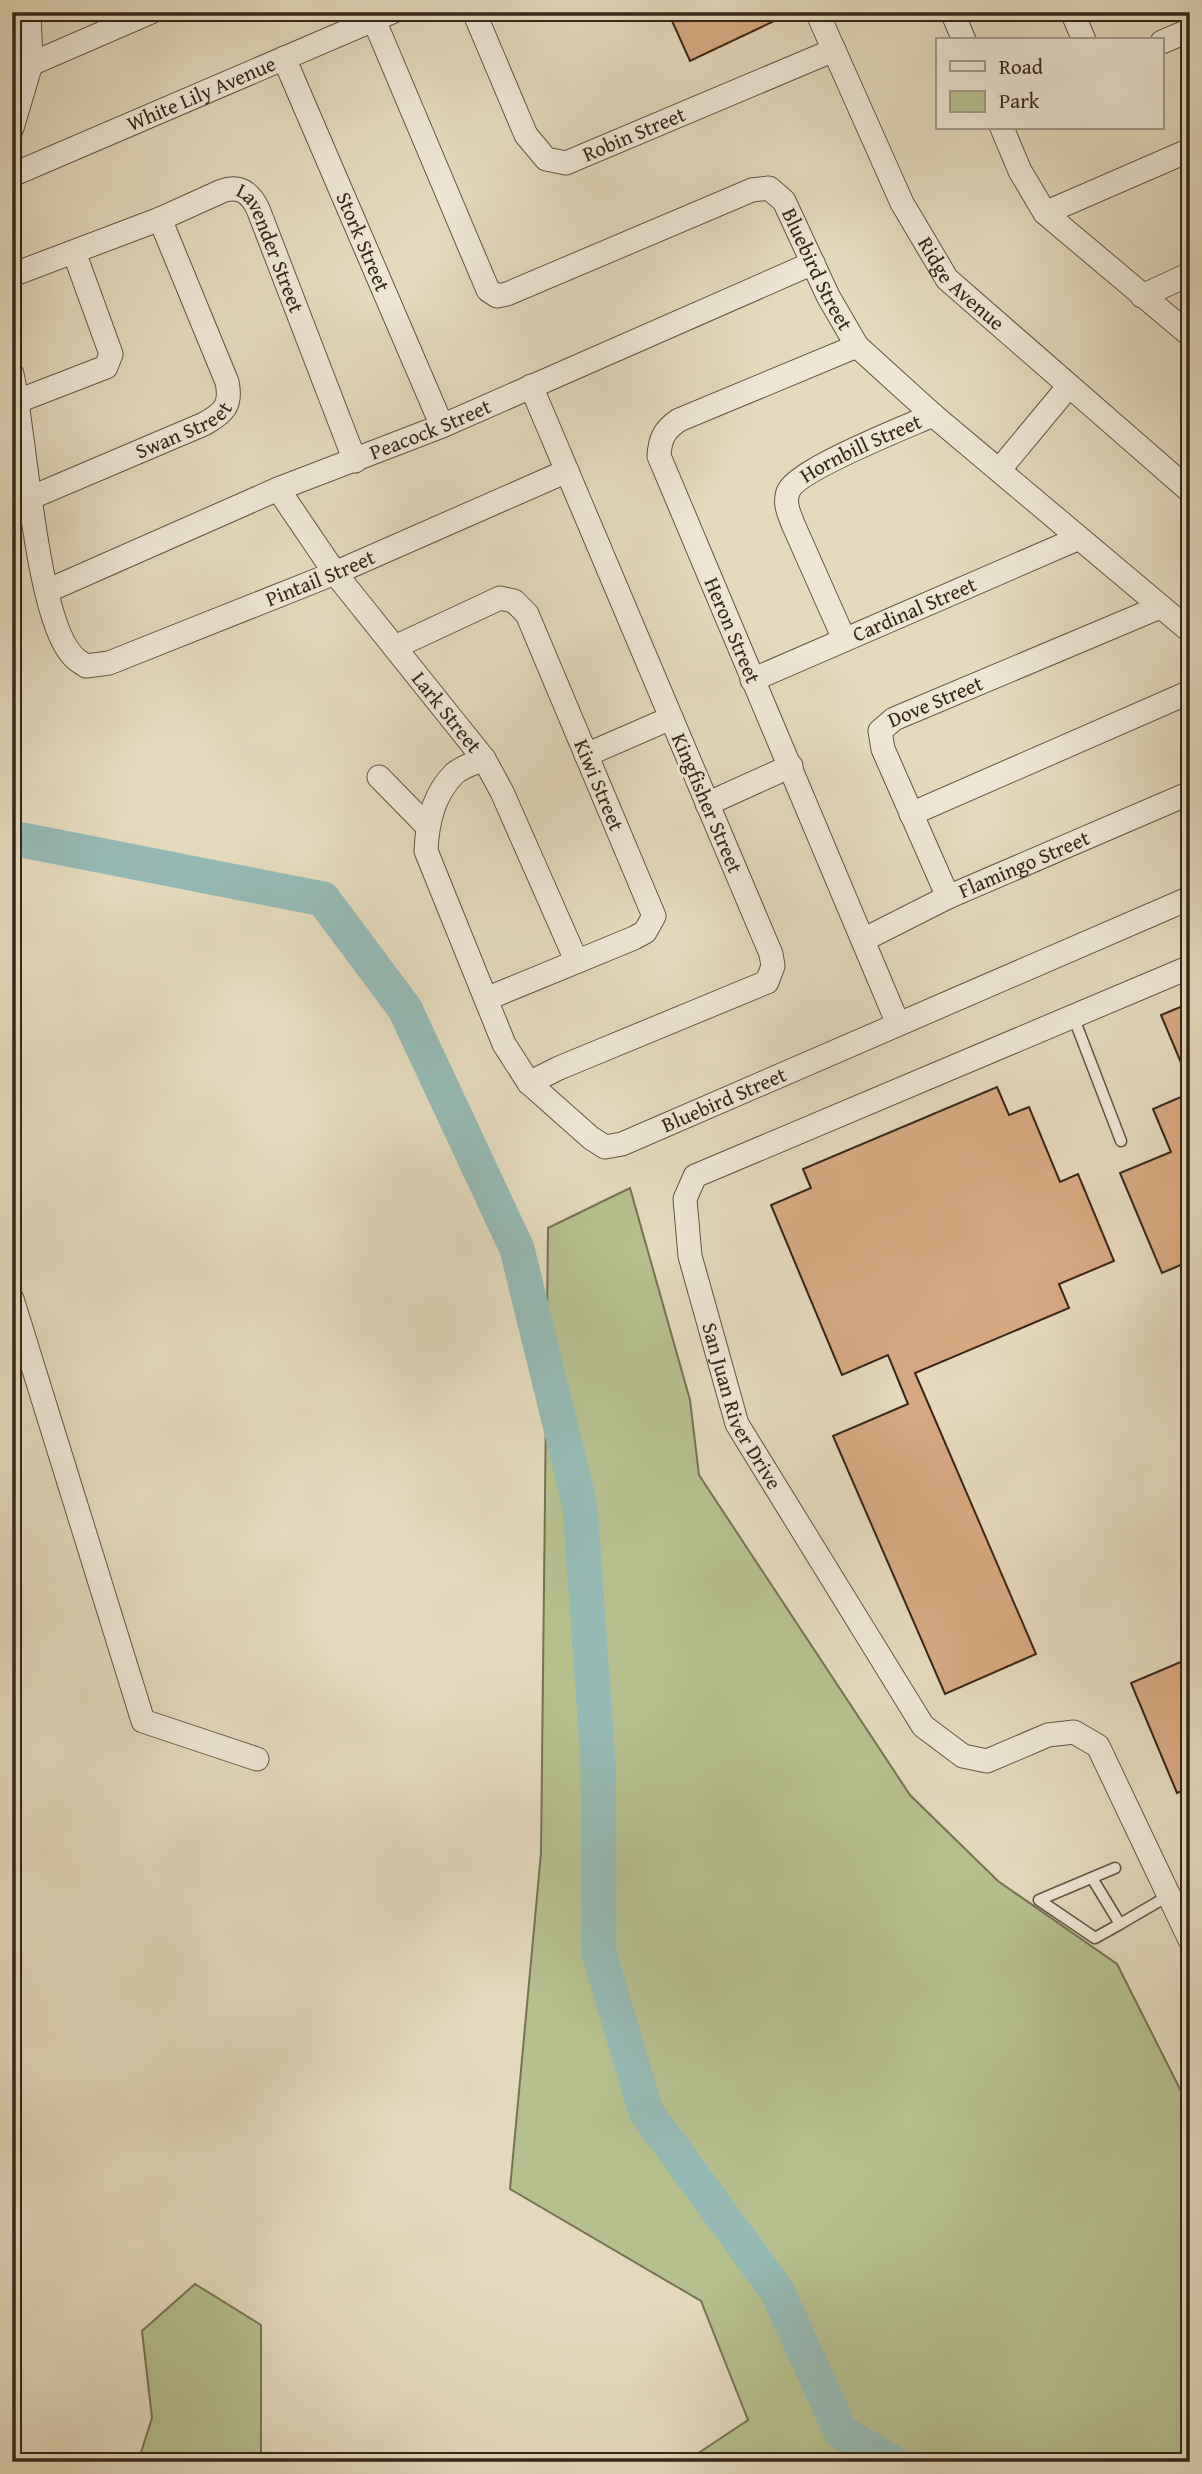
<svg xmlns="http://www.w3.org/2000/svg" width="1202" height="2474" font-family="'Gentium Book Plus',serif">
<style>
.green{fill:#b6bf8e;stroke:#767252;stroke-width:2}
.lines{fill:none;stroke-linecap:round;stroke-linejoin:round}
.river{stroke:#95bab4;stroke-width:35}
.building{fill:#d7a982;stroke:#372617;stroke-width:2}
.lane-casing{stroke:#625340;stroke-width:13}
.street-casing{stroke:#625340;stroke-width:25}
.lane{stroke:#ede6d3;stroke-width:10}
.street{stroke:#ede6d3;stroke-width:23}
.labels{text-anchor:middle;stroke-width:6;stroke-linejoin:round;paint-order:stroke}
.street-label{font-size:21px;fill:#372617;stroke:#ede6d3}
</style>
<rect width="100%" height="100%" fill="#e4d9bb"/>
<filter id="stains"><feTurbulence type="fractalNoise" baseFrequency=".00286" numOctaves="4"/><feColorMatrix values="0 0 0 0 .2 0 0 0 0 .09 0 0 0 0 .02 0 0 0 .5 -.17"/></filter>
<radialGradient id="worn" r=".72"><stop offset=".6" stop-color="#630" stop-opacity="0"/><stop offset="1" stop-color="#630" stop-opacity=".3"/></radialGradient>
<g class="green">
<polygon points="630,1188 690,1400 699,1475 910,1795 998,1881 1117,1964 1190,2109 1190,2462 685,2462 748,2420 701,2301 510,2189 541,1853 548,1228"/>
<polygon points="195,2284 261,2325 261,2462 138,2462 152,2418 142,2331"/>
</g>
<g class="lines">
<polyline class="river" points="12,838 323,899 405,1009 517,1249 580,1506 598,1762 599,1953 646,2112 777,2291 841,2432 892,2462"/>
</g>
<g class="building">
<polygon points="668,12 793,12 690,61"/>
<polygon points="1190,1003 1190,1084 1161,1015"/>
<polygon points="997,1087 1009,1115 1029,1107 1060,1182 1078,1174 1114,1261 1059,1284 1069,1308 915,1373 1036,1654 945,1694 833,1436 908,1404 888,1355 842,1375 771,1205 811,1188 803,1169"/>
<polygon points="1190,1093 1190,1221 1184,1223 1190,1238 1190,1261 1162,1273 1120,1173 1171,1152 1153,1109"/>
<polygon points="1190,1658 1190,1788 1177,1793 1131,1683"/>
</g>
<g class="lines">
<defs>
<g id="lane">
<polyline points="1073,1016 1121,1141"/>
<polyline points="1092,1878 1120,1924 1095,1938 1039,1900 1115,1868"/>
<polyline points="1120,1924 1168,1896"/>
</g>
<g id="street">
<path id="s1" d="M474,12L526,135L546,159L566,163L834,50"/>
<path id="s2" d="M817,12L902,203L947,279L1190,491"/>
<polyline points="952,12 964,40"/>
<polyline points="1072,12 1084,40"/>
<path id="s3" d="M374,20L488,290L497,296L507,294L752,190L769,188L784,201L828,296L857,346L933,415L1190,631"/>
<polyline points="1162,42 1190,30"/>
<path id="s4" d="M284,58L442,426"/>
<polyline points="31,64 151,12"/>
<polyline points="12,128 31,64 29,12"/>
<polyline points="1002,128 1020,171 1045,213 1190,335"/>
<path id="s5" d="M12,175L392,12"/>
<polyline points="1045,213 1190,150"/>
<path id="s6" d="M12,275L160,219L222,191C239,185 250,192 258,209L355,461"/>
<polyline points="1142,296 1190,274"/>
<path id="s7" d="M857,346L679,420C664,430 660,439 659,456L898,1024"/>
<path id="s8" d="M12,374C25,432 36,619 73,656C76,660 82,663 86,666L109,663L335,573L567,471"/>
<polyline points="18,401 106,367 111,354 74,252"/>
<polyline points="1000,469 1068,387"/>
<path id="s9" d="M278,489L335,573L484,759L502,792L576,960"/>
<path id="s10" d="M30,498L204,424C224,413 232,405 227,382L160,219"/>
<path id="s11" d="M47,591L278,489L442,426L813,263"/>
<path id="s12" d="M844,639L793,524C789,513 784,504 788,492C796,470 906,427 933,415"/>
<path id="s13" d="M395,647L500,598L514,601L527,614L654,916L645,932L634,938L486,999"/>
<path id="s14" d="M752,680L1077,539"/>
<polyline points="586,755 671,718"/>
<path id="s15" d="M484,759C475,763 461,767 454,774C434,794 427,823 426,851L504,1044L529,1083L591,1138L605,1147L622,1144L1190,898"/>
<polyline points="379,777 427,826"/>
<polyline points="707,804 791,766"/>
<polyline points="911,814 1190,692"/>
<path id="s16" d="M948,897L883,749L880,731L894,719L1160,607"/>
<path id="s17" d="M863,940L948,897L1190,793"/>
<path id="s18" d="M1190,967L695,1176L685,1199L690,1256L737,1424L923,1726L963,1756L987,1761L1048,1735L1074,1732L1098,1746L1190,1940"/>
<polyline points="529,1083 559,1068 767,982 773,966 771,954 531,386"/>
<polyline points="12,1299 143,1721 257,1759"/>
</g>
</defs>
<use href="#lane" class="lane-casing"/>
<use href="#street" class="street-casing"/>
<use href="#lane" class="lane"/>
<use href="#street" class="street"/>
</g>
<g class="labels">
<g class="street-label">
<text dy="7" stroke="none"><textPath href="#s5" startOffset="206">White Lily Avenue</textPath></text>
<text dy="7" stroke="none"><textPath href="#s1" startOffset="259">Robin Street</textPath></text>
<text dy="7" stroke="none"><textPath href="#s4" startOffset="200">Stork Street</textPath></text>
<text dy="7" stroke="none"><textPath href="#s6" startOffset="312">Lavender Street</textPath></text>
<text dy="7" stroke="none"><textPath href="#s3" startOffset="693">Bluebird Street</textPath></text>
<text dy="7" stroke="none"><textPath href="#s2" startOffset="310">Ridge Avenue</textPath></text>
<text dy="7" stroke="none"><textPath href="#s10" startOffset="168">Swan Street</textPath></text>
<text dy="7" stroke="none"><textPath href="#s11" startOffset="416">Peacock Street</textPath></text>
<text dy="7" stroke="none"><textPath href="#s12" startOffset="245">Hornbill Street</textPath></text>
<text dy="7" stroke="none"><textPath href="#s8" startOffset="558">Pintail Street</textPath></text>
<text dy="7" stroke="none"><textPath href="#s14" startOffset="177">Cardinal Street</textPath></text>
<text dy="7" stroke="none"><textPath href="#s7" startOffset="425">Heron Street</textPath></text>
<text dy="7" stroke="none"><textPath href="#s16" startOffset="243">Dove Street</textPath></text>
<text dy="7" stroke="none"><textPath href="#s9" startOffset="280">Lark Street</textPath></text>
<text dy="7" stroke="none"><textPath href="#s13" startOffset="334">Kiwi Street</textPath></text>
<text transform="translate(707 803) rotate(67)" y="7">Kingfisher Street</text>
<text dy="7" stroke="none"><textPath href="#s17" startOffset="178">Flamingo Street</textPath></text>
<text dy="7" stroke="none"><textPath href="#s15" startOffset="600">Bluebird Street</textPath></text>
<text dy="7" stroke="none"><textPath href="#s18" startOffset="779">San Juan River Drive</textPath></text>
</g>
</g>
<rect width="1202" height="2474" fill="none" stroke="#e4d9bb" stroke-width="42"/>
<rect x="14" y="14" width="1174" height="2446" fill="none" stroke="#372617" stroke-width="3.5"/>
<rect x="21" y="21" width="1160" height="2432" fill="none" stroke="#372617" stroke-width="2"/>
<rect x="936" y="38" width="228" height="91" fill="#ede6d3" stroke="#a49988" stroke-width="2"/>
<rect x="950" y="61" width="35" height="10" fill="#ede6d3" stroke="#a49988" stroke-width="2"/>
<text x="999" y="74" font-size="21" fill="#372617">Road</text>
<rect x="950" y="91" width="35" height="21" fill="#b6bf8e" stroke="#a49988" stroke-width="2"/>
<text x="999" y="108" font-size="21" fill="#372617">Park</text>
<rect width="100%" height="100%" filter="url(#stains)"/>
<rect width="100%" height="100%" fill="url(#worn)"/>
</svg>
